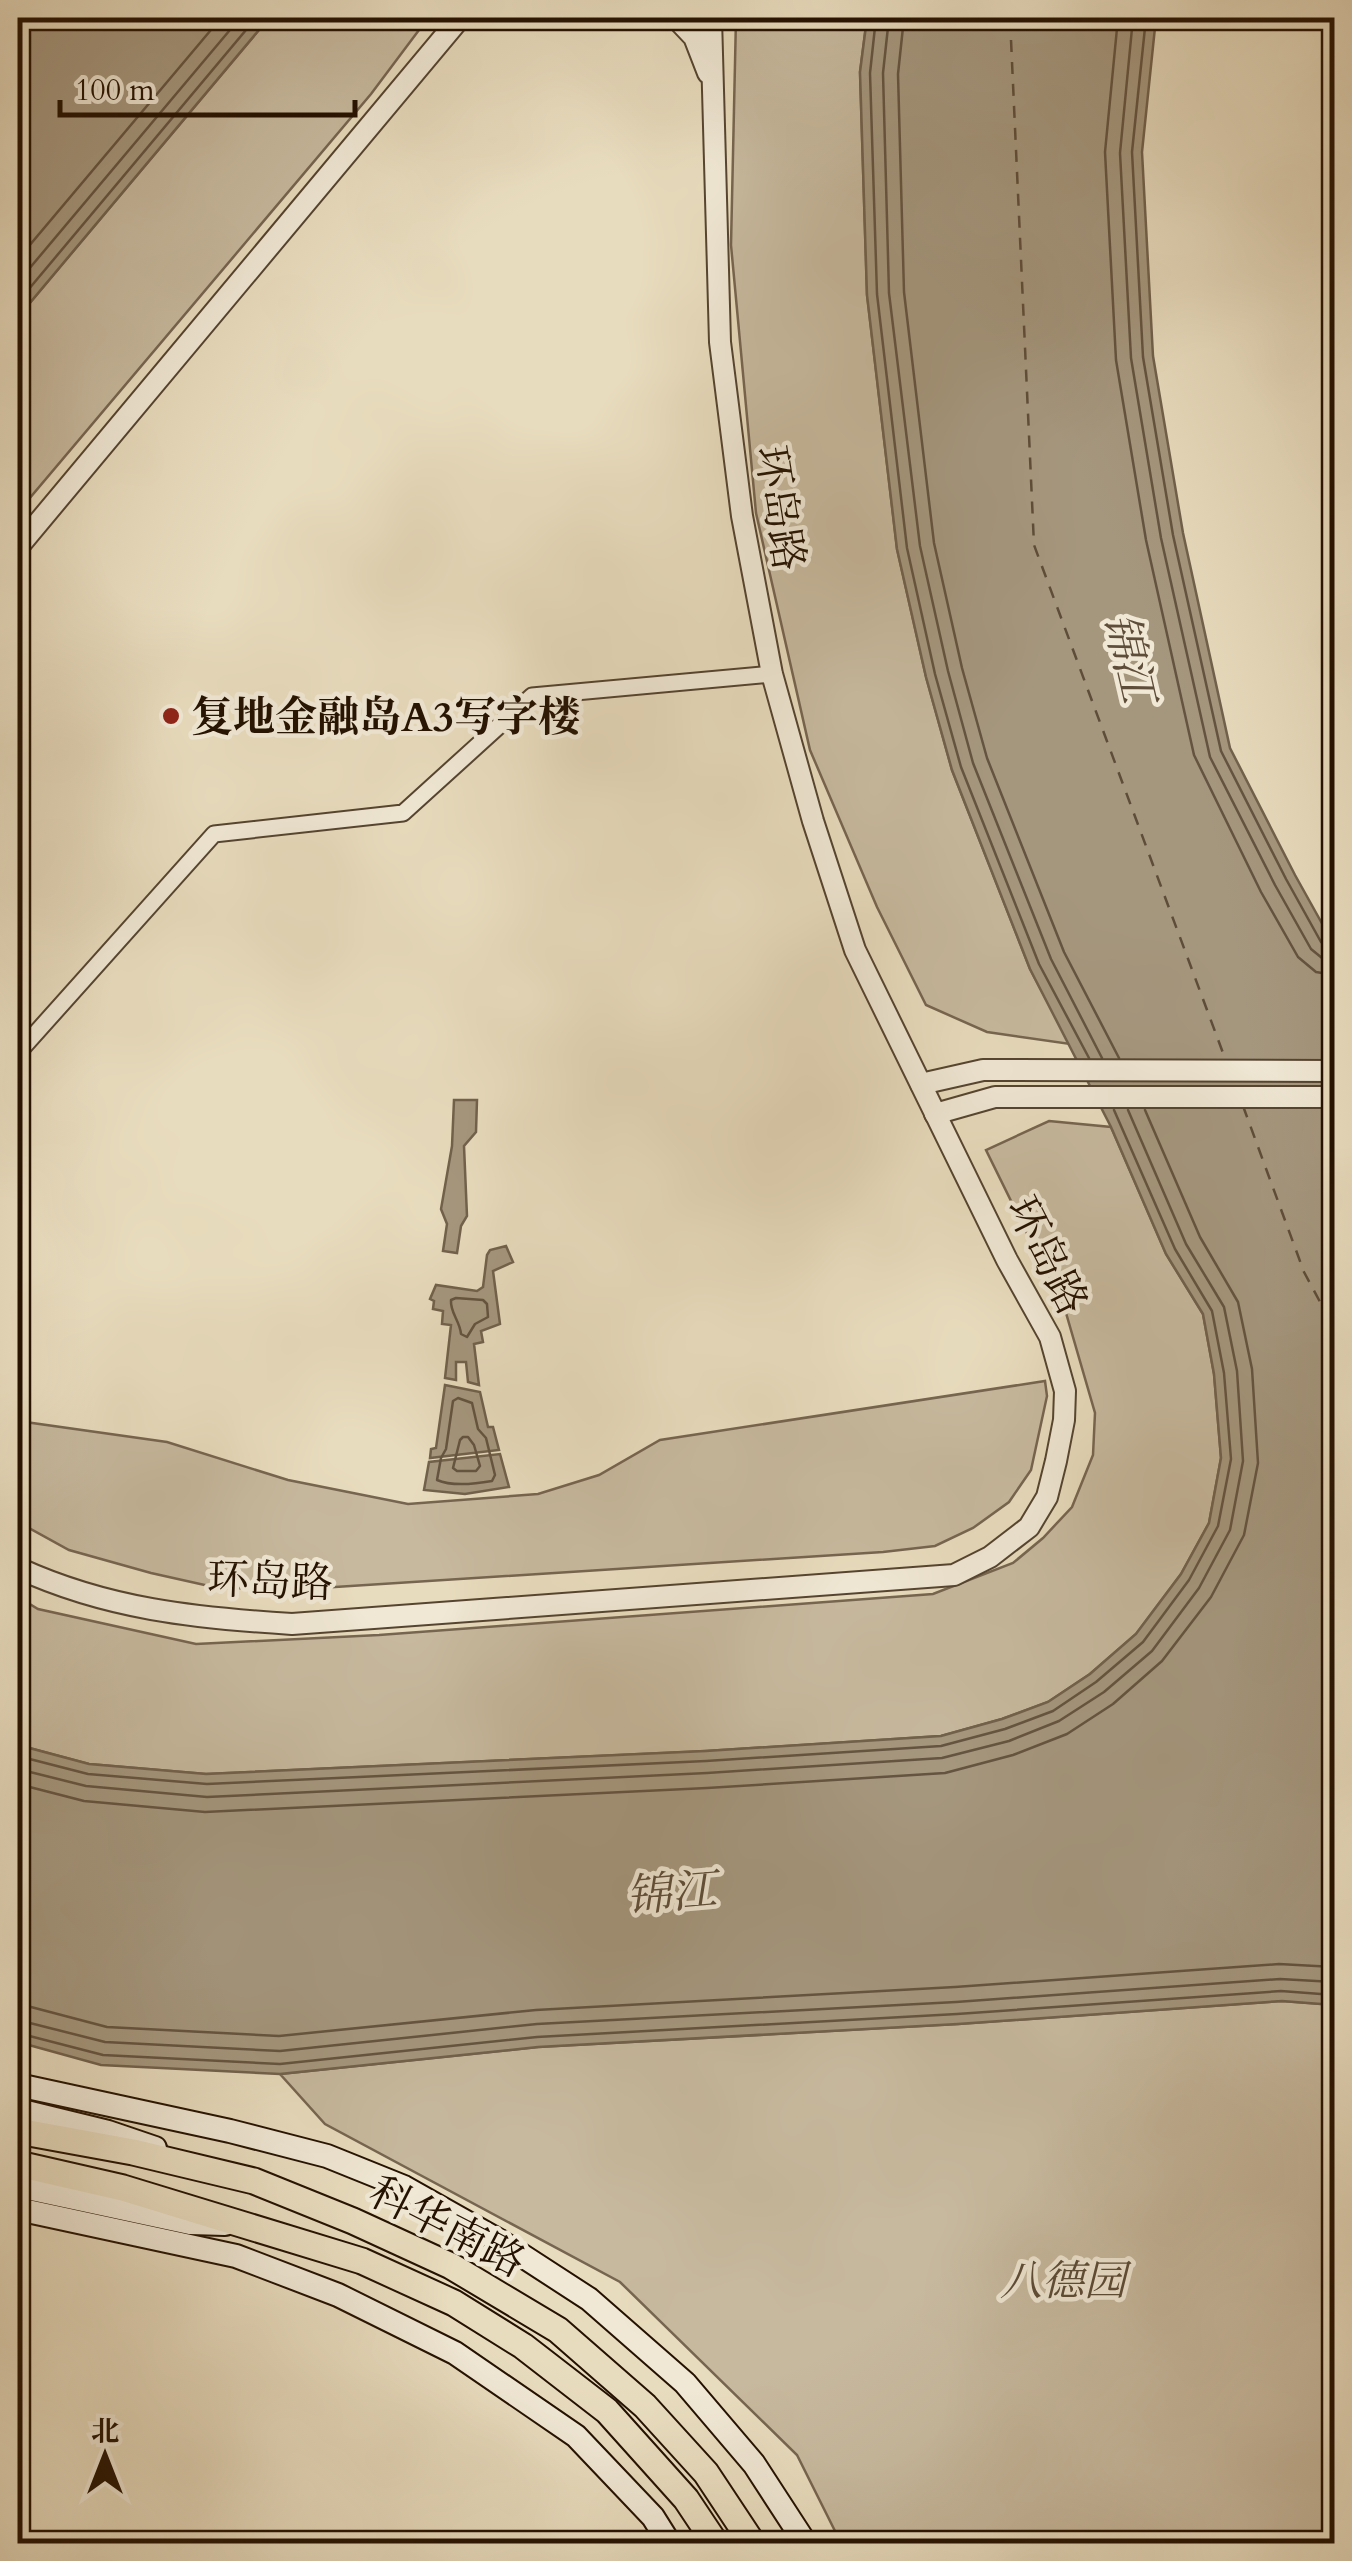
<svg xmlns="http://www.w3.org/2000/svg" width="1352" height="2561" font-family="Cardo,'Noto Serif SC',serif">
<style>
.green{fill:#c7b99e;stroke:#766550;stroke-width:2.5}
.water{fill:#a5977e;stroke:#71614c;stroke-width:2.5}
.lines{fill:none;stroke-linecap:round;stroke-linejoin:round}
.shore{stroke:#645440;stroke-width:2.5}
.ferry{stroke:#5e4d39;stroke-width:2.5;stroke-dasharray:12 10;stroke-linecap:butt}
.minor-casing{stroke:#554430;stroke-width:19}
.tertiary-casing{stroke:#554430;stroke-width:24}
.secondary-casing{stroke:#241101;stroke-width:26}
.trunk-casing{stroke:#241101;stroke-width:29}
.minor{stroke:#f0e8d5;stroke-width:15}
.tertiary{stroke:#f0e8d5;stroke-width:20}
.secondary{stroke:#f0e8d5;stroke-width:22}
.trunk{stroke:#e8dcbe;stroke-width:25}
.poi-dot{fill:#8f2418;stroke:#f0e8d5;stroke-width:4}
.labels{text-anchor:middle;stroke-width:9;stroke-linejoin:round;paint-order:stroke}
.street-label{font-size:42px;fill:#241101;stroke:#f0e8d5}
.poi-label{font-size:42px;font-weight:bold;fill:#241101;stroke:#f0e8d5;text-anchor:start}
.park-label{font-size:42px;font-style:italic;fill:#5d4c38;stroke:#f0e8d5}
.water-label{font-size:45px;font-style:italic;fill:#5e4d39;stroke:#f0e8d5}
</style>
<rect width="100%" height="100%" fill="#e8dcbe"/>
<filter id="stains"><feTurbulence type="fractalNoise" baseFrequency=".002" numOctaves="4"/><feColorMatrix values="0 0 0 0 .2 0 0 0 0 .09 0 0 0 0 .02 0 0 0 .5 -.17"/></filter>
<radialGradient id="worn" r=".72"><stop offset=".6" stop-color="#630" stop-opacity="0"/><stop offset="1" stop-color="#630" stop-opacity=".3"/></radialGradient>
<g class="green">
<polygon points="269,18 428,18 371,94 18,512 18,317"/>
<polygon points="736,18 867,18 860,72 867,295 897,549 926,677 952,770 1030,969 1070,1044 987,1032 926,1005 877,907 810,750 756,513 731,245"/>
<polygon points="1049,1121 1111,1127 1166,1254 1203,1314 1214,1374 1221,1458 1209,1523 1181,1574 1136,1634 1090,1674 1048,1702 1002,1719 941,1736 706,1751 206,1774 89,1764 18,1745 18,1597 38,1609 196,1644 379,1635 933,1594 1013,1563 1043,1538 1072,1507 1093,1455 1095,1413 1066,1313 986,1150"/>
<polygon points="1045,1381 1047,1396 1031,1470 1009,1502 973,1528 935,1546 883,1552 304,1589 218,1588 151,1573 69,1550 18,1522 18,1421 167,1442 288,1480 408,1504 538,1494 599,1475 660,1440"/>
<polygon points="1282,2001 1334,2005 1334,2543 841,2543 797,2455 620,2282 325,2124 280,2074 538,2047 958,2024"/>
</g>
<g class="water">
<polygon points="18,18 269,18 18,317"/>
<polygon points="867,18 1156,18 1142,152 1153,356 1183,533 1230,748 1295,875 1334,945 1334,2005 1282,2001 958,2024 538,2047 280,2074 101,2065 18,2042 18,1745 89,1764 206,1774 706,1751 941,1736 1002,1719 1048,1702 1090,1674 1136,1634 1181,1574 1209,1523 1221,1458 1214,1374 1203,1314 1166,1254 1111,1127 1030,969 952,770 926,677 897,549 867,295 860,72"/>
<polygon points="454,1100 477,1100 476,1132 464,1146 467,1216 461,1226 457,1253 443,1251 447,1224 441,1209 452,1146"/>
<polygon points="506,1246 513,1262 493,1271 500,1324 481,1331 483,1342 474,1344 479,1385 468,1382 466,1362 456,1362 456,1380 445,1378 451,1325 442,1324 443,1311 433,1309 434,1301 430,1299 436,1285 477,1291 483,1287 487,1255 490,1250"/>
<polygon points="445,1385 480,1392 488,1427 493,1427 499,1450 430,1458 431,1449 436,1448"/>
<polygon points="500,1454 509,1487 465,1494 424,1490 429,1462"/>
</g>
<g class="lines">
<g class="shore">
<polyline points="876,18 870,73 877,294 907,548 935,674 961,767 1039,964 1089,1058"/>
<polyline points="889,18 883,73 889,293 920,546 948,671 973,763 1051,959 1102,1058"/>
<polyline points="904,18 898,74 904,292 934,543 962,668 987,758 1064,952 1119,1058"/>
<polyline points="1118,18 1105,152 1116,360 1146,540 1194,755 1261,892 1298,957 1316,972 1334,975"/>
<polyline points="1133,18 1120,153 1131,358 1161,538 1210,757 1275,885 1311,949 1322,958 1334,960"/>
<polyline points="1146,18 1132,152 1143,357 1173,535 1221,751 1286,879 1321,942 1327,947 1334,948"/>
<polyline points="18,259 221,18"/>
<polyline points="18,282 240,18"/>
<polyline points="18,302 256,18"/>
<path d="M456,1298L483,1300L487,1304L488,1317L475,1324L467,1337L461,1334C460,1321 450,1313 451,1300Z"/>
<path d="M458,1398L472,1403L478,1429L486,1438L495,1475L492,1481C475,1484 453,1487 437,1480L441,1458L446,1449L453,1401Z"/>
<polygon points="463,1437 468,1437 474,1445 480,1466 476,1471 457,1471 453,1468 460,1440"/>
<polyline points="18,1756 88,1774 207,1784 706,1761 941,1746 1005,1729 1053,1711 1096,1682 1143,1642 1189,1580 1218,1526 1231,1459 1224,1373 1212,1311 1175,1249 1114,1110"/>
<polyline points="18,1769 86,1786 207,1797 707,1773 942,1758 1009,1741 1059,1721 1104,1692 1152,1651 1199,1588 1230,1530 1243,1461 1237,1371 1224,1307 1186,1244 1128,1110"/>
<polyline points="18,1784 84,1801 205,1812 707,1788 945,1773 1013,1755 1067,1734 1113,1704 1162,1661 1211,1597 1244,1535 1258,1463 1252,1369 1238,1302 1200,1237 1145,1110"/>
<polyline points="18,2005 31,2007 107,2027 279,2036 536,2010 955,1987 1279,1964 1334,1967"/>
<polyline points="18,2020 105,2042 280,2051 537,2024 956,2002 1280,1979 1334,1982"/>
<polyline points="18,2033 103,2055 280,2064 537,2037 957,2014 1281,1991 1334,1995"/>
</g>
<g class="ferry">
<polyline points="1010,18 1034,545 1226,1061"/>
<polyline points="1243,1106 1304,1272 1334,1328"/>
</g>
<defs>
<polyline id="minor" points="18,1053 214,834 403,813 532,696 772,674"/>
<g id="tertiary">
<polyline points="676,18 694,37 708,73"/>
<polyline points="18,547 460,18"/>
<polyline points="921,1084 983,1070 1334,1071"/>
<polyline points="935,1114 995,1097 1334,1097"/>
<path d="M18,1568C107,1609 195,1618 292,1624L954,1575L990,1557L1029,1527L1047,1497L1056,1461L1064,1420L1065,1391L1050,1337L1007,1260L855,950L813,821L772,674L742,516L720,342L711,18"/>
</g>
<g id="secondary">
<polyline points="18,2085 230,2131 327,2156 404,2187 498,2240 589,2299 685,2383 754,2464 806,2544"/>
<polyline points="18,2110 108,2132 155,2148"/>
<polyline points="18,2186 190,2223 225,2224"/>
<polyline points="18,2209 236,2256 338,2295 455,2353 576,2436 653,2517 670,2544"/>
</g>
<g id="trunk">
<polyline points="18,2131 133,2152 254,2181 353,2221 451,2266 558,2330 645,2406 706,2473 753,2544"/>
<polyline points="18,2164 123,2188 362,2261 454,2303 523,2346 607,2411 686,2499 716,2544"/>
</g>
</defs>
<use href="#minor" class="minor-casing"/>
<use href="#tertiary" class="tertiary-casing"/>
<use href="#secondary" class="secondary-casing"/>
<use href="#trunk" class="trunk-casing"/>
<use href="#minor" class="minor"/>
<use href="#tertiary" class="tertiary"/>
<use href="#secondary" class="secondary"/>
<use href="#trunk" class="trunk"/>
</g>
<circle class="poi-dot" cx="171" cy="716" r="10"/>
<g class="labels">
<g class="street-label">
<text transform="translate(781 508) rotate(81)" y="15">环岛路</text>
<text transform="translate(1048 1255) rotate(63)" y="15">环岛路</text>
<text transform="translate(270 1580) rotate(2)" y="15">环岛路</text>
<text transform="translate(448 2226) rotate(27)" y="15">科华南路</text>
</g>
<g class="poi-label">
<text x="191" y="731">复地金融岛A3写字楼</text>
</g>
<g class="park-label">
<text x="1063" y="2295">八德园</text>
</g>
<g class="water-label">
<text transform="translate(1130 657) rotate(77)" y="16">锦江</text>
<text transform="translate(671 1892) rotate(-5)" y="16">锦江</text>
</g>
</g>
<rect width="1352" height="2561" fill="none" stroke="#e8dcbe" stroke-width="60"/>
<rect x="20" y="20" width="1312" height="2521" fill="none" stroke="#241101" stroke-width="5"/>
<rect x="30" y="30" width="1292" height="2501" fill="none" stroke="#241101" stroke-width="2.5"/>
<g transform="translate(105 2456)" stroke="#f0e8d5" stroke-width="8" paint-order="stroke">
<path d="M0-8L18 38L0 25L-18 38Z" fill="#241101"/>
<text y="-15" font-size="28" font-weight="bold" text-anchor="middle" fill="#241101">北</text>
</g>
<path d="M60 100v15h295v-15" fill="none" stroke="#241101" stroke-width="5"/>
<text x="75" y="100" font-size="30" fill="#241101" stroke="#f0e8d5" stroke-width="8" paint-order="stroke">100 m</text>
<rect width="100%" height="100%" filter="url(#stains)"/>
<rect width="100%" height="100%" fill="url(#worn)"/>
</svg>
